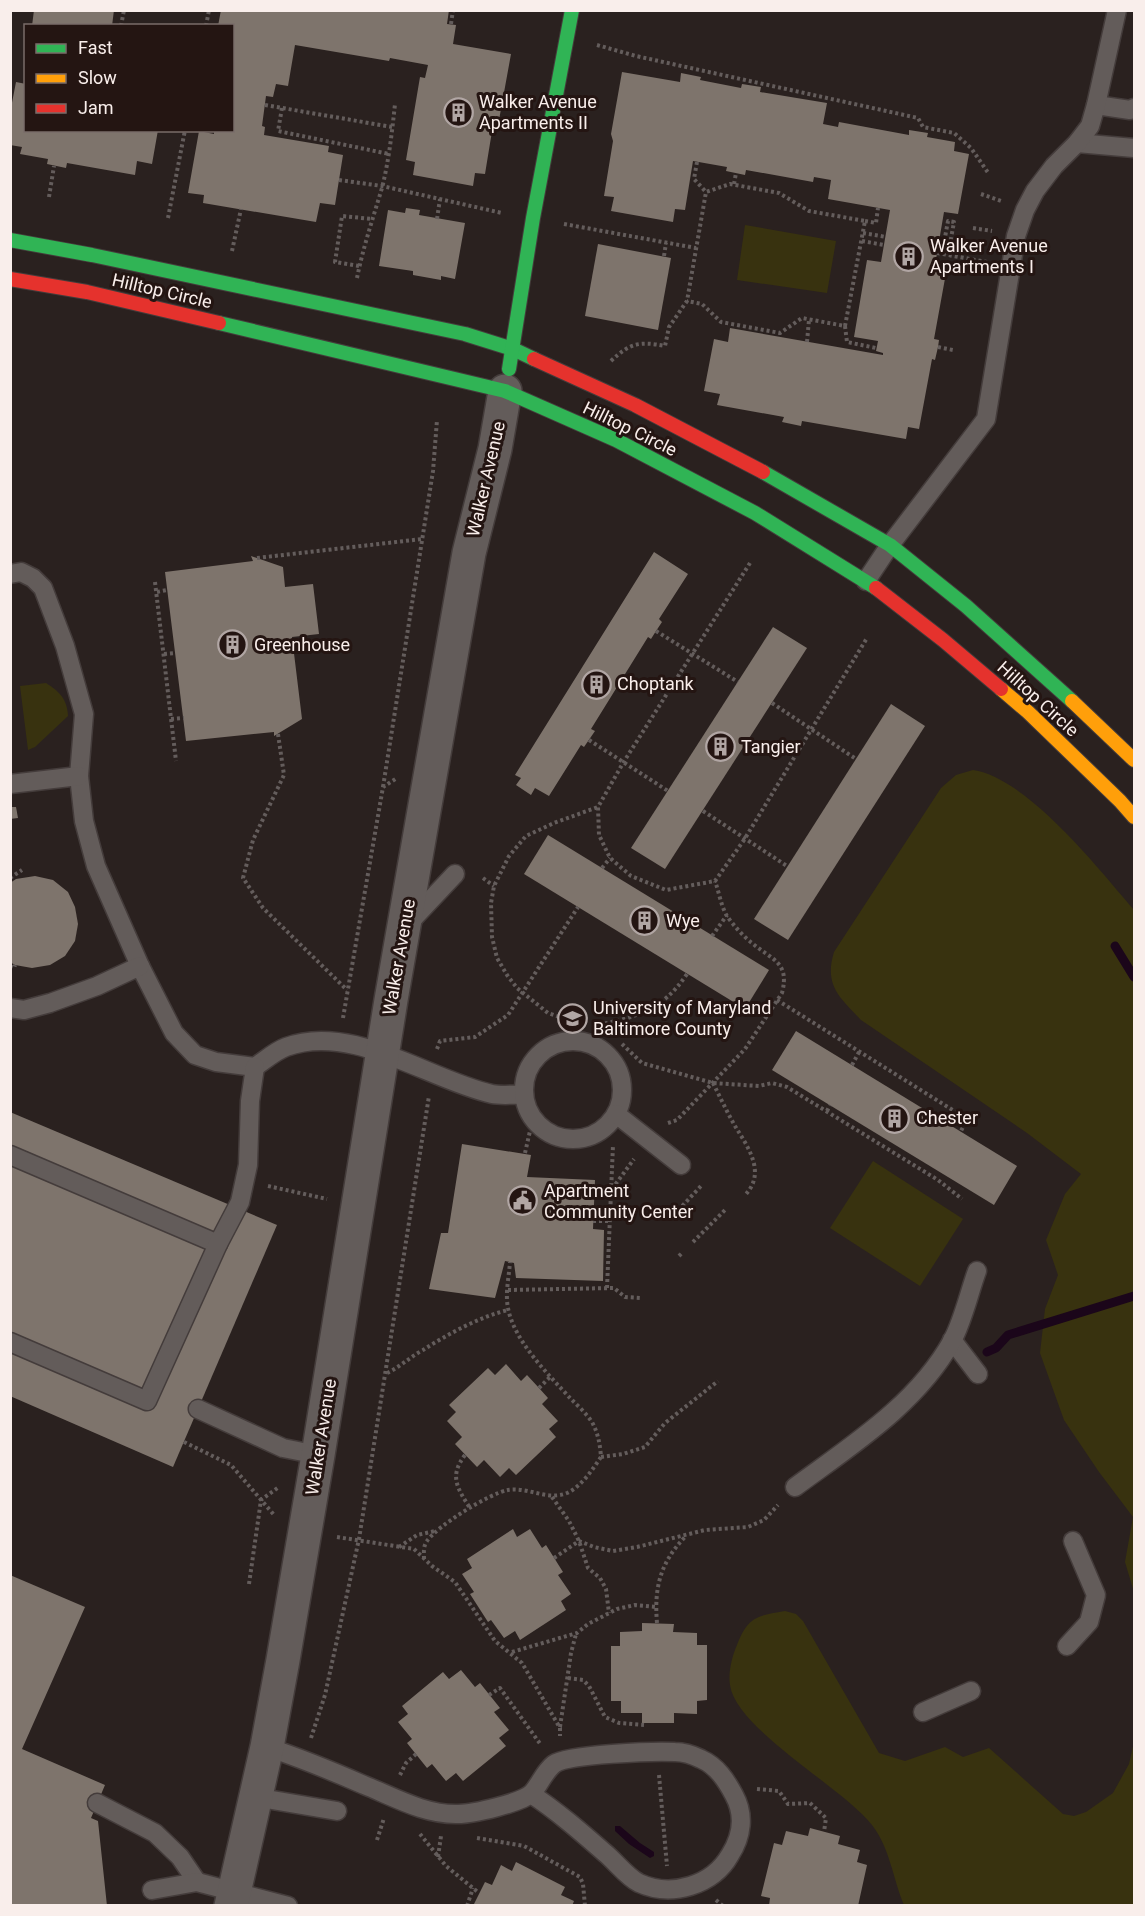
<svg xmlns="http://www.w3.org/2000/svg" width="1145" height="1916" font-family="Roboto,sans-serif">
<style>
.green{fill:#38320f}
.water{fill:#1b061a}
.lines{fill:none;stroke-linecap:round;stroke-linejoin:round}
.stream{stroke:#1b061a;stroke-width:9}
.building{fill:#7e746c}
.lane-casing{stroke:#443c3b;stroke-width:21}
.street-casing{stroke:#443c3b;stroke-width:36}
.fast-casing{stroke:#443c3b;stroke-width:16}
.slow-casing{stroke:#443c3b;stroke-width:16}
.jam-casing{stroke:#443c3b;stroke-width:16}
.path{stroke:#645d5c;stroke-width:4;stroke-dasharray:3 3;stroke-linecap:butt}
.lane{stroke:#635c5a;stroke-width:18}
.street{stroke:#635c5a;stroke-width:33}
.fast{stroke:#30b455;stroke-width:14}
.slow{stroke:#ff9f0a;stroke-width:14}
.jam{stroke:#e5322d;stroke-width:14}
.labels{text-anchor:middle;stroke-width:6;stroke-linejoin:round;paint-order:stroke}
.poi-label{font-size:18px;fill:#f9eeeb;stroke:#241512;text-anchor:start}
.street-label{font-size:18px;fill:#f9eeeb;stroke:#241512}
</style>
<rect width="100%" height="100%" fill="#2a211f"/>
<g class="green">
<polygon points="745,225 836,241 827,293 737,280"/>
<path d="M46,683C60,692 67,699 68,716L35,747L28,750L20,686Z"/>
<path d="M973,770C1027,778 1098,868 1134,910V1592L1125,1562L1133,1517L1099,1472L1064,1420L1040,1353L1045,1309L1058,1275L1046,1240L1065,1194L1081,1174L1027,1133L861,1020C839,997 824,985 834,952L941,788L956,775Z"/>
<polygon points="873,1161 963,1219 920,1286 830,1228"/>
<path d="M785,1611L796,1614L803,1621L879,1753L905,1761L945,1747L963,1757L989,1748L1063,1814L1074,1816L1086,1812L1113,1793L1129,1764L1134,1742V1905H904C893,1879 890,1848 872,1825C842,1787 736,1729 730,1685C728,1673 732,1656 737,1645C748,1617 756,1616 785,1611Z"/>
</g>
<polygon class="water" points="615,1826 620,1826 640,1843 654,1852 654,1856 650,1858 629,1844 615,1831"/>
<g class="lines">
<g class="stream">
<polyline points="1115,946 1134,977"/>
<polyline points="987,1352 996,1348 1008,1335 1134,1296"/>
</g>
</g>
<g class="building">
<polygon points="34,10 114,10 112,26 32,26"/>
<polygon points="221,10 449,10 447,24 456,25 453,44 511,54 499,120 494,119 485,174 475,173 473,186 413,175 415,162 406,160 420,77 425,78 428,65 390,58 389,61 295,45 288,86 276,84 273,97 266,96 262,126 265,127 264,135 329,146 328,152 343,155 335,205 320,203 316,222 203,203 204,195 188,193 199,131 214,134 214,130 232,130 232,26 218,26"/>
<polygon points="622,72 680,82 681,73 701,77 700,80 741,88 742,84 761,87 760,92 827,103 823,124 838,127 839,122 909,135 909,130 928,133 927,137 955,142 954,151 969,154 958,214 944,212 934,271 946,273 934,339 939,340 938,347 935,360 932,359 919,429 908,427 906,439 802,421 801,426 782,422 784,417 717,405 720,394 704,391 714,339 728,342 730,328 883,355 883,353 876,351 878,341 854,337 867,260 881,262 890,210 828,199 831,180 814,177 813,182 746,170 745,175 726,171 727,167 693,161 685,210 675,209 673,222 611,211 614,197 604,196 613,141 611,134"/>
<polygon points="16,82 26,84 26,130 158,130 152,164 137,161 135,175 67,163 66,168 47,164 48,159 20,154 22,147 10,145 10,113"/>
<polygon points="406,208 420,210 419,215 465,223 455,279 441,276 441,280 413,275 413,271 379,266 388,210 405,213"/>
<polygon points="598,244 671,258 658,330 585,316"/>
<polygon points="654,552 688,574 659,619 662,622 656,631 651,639 648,637 591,729 595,731 584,747 581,745 549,796 535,788 531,795 516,785 521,778 515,775"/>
<polygon points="251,556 283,567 285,587 313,584 319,634 292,637 302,719 274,736 274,732 186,741 165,572 253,561"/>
<polygon points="773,627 807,648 665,869 631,848"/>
<polygon points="891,704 925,726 788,940 754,919"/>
<polygon points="10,807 16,807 18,818 10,819"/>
<polygon points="548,835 769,970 745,1009 524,874"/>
<polygon points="35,876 53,880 68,892 75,907 78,924 75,941 65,956 50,965 32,968 15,965 10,962 10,883 16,879"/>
<polygon points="796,1031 1017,1166 994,1205 772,1070"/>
<polygon points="10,1112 277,1225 173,1467 10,1396"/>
<polygon points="462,1144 531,1155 527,1177 595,1180 593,1229 604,1230 603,1281 516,1278 514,1263 505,1261 495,1298 429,1289 441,1233 448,1233"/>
<polygon points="506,1364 521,1381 527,1375 539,1388 548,1398 542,1404 558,1421 549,1429 556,1437 516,1475 509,1468 500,1477 484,1460 477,1467 455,1444 462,1437 447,1421 456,1412 449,1405 488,1368 495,1375"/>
<polygon points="513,1529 517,1537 530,1529 542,1548 546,1545 563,1572 558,1575 571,1594 561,1601 566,1610 520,1640 515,1631 504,1638 491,1620 488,1622 470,1594 474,1592 462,1574 472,1568 467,1559"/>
<polygon points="10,1575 85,1607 22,1749 105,1785 91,1818 98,1821 107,1906 10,1906"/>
<polygon points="642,1623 674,1624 673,1632 697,1633 697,1645 707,1645 707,1700 697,1701 697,1714 674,1713 674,1723 642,1723 642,1713 621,1713 621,1701 611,1701 611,1646 620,1646 620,1632 642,1631"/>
<polygon points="461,1670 475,1687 480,1683 500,1708 494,1712 509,1730 499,1738 506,1746 463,1781 456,1773 446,1781 432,1764 427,1768 407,1743 412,1739 398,1722 408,1714 402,1706 443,1672 449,1679"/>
<polygon points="810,1828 840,1836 838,1844 860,1850 857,1862 867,1865 858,1906 769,1906 770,1898 761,1896 774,1843 782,1845 786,1831 808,1836"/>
<polygon points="516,1862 565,1887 561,1895 574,1901 572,1906 473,1906 485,1882 492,1885 501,1865 512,1871"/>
</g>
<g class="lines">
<defs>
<g id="lane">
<polyline points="1096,105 1130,110 1134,108"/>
<polyline points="1077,143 1134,148"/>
<path d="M10,574L21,572L33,578L43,588L65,646L84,714L79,776L84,821L96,866L140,966L174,1033L195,1055L216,1062L255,1067C264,1061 275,1051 286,1047C352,1022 429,1080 492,1094C502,1096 514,1094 524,1095"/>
<polyline points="866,581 890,545 986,419 1016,236 1025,210 1035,191 1054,166 1077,143 1090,126 1096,105 1117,10"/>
<polyline points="10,784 79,776"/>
<polyline points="407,925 455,874"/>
<polyline points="10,1008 24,1010 50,1003 97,986 140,966"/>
<circle cx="573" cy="1090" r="49"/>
<polyline points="616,1114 681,1165"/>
<polyline points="10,1155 218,1244"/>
<polyline points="952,1340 978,1374"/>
<polyline points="10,1342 147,1401 218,1244 240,1202 248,1165 250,1101 255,1067"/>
<polyline points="198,1409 283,1448 318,1455"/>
<path d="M795,1487C852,1445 917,1404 952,1341C963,1321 969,1293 977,1271"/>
<polyline points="1067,1646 1089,1622 1096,1595 1073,1541"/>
<polyline points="923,1712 971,1691"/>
<path d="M267,1747C300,1758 332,1771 364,1785C394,1797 425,1815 458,1814C473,1814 521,1803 532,1793C540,1784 544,1772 554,1764C568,1754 655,1751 675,1752C684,1752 693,1755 701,1759C717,1766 726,1780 734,1795C745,1815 742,1836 730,1855C713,1885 672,1898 639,1883C627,1877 616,1862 605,1853C581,1832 557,1811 531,1794"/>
<polyline points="255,1797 337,1811"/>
<polyline points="97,1803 155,1833 180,1857 197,1882"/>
<polyline points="152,1890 197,1882 288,1906"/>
</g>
<polyline id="street" points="231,1906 267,1747 283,1660 318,1455 391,1000 469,553 495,449 505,391"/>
<g id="fast">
<polyline points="10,240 92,255 465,334 513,349 534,359"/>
<polyline points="219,323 505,391 616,440 755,513 876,588"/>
<polyline points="509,369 533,218 572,10"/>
<polyline points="763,472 890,545 966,606 1072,701"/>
</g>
<g id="slow">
<polyline points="1001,689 1028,712 1120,801 1134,817"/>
<polyline points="1072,701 1134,760"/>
</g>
<g id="jam">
<polyline points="10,279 87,292 219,323"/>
<polyline points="534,359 635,405 763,472"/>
<polyline points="876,588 943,640 1001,689"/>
</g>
</defs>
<use href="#lane" class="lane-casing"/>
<use href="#street" class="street-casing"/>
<use href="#fast" class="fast-casing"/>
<use href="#slow" class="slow-casing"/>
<use href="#jam" class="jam-casing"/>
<g class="path">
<polyline points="451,24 453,10"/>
<polyline points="121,26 124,10"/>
<polyline points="206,26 209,10"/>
<polyline points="597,45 636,56 918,118 923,127 954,133 971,148 989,174"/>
<polyline points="265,105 392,127"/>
<polyline points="282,108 278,131 389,154"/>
<polyline points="697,162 694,179 706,192"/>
<polyline points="339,180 382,186 502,213"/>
<polyline points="734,184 736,173"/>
<polyline points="981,194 1001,201"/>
<polyline points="49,197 54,166"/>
<polyline points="168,218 185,130"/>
<polyline points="437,219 440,199"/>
<polyline points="865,221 876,223 878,208"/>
<polyline points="564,224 696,248"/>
<polyline points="973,228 992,231"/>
<polyline points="863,233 886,237"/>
<polyline points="862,241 884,245"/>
<polyline points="938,247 943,248 948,221 954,222 948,255"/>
<polyline points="232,251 241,209"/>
<polyline points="937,253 987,262"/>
<polyline points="664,256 666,243"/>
<polyline points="359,266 335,262 342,216 372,219"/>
<path d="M357,278C363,248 373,218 382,188C389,160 392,132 395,104"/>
<polyline points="845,326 847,342 876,348"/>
<polyline points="807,342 809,320"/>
<polyline points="938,347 953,350"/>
<path d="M611,361C630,343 639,341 665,346L669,327L687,301L706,192L730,184L779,193L809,211L865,221L845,326L802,318L780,333L721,322L702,304L687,301"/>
<polyline points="257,558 422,539"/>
<polyline points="750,563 623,763 598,807 599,835 610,858 631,876 666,890 715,881 744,840 867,638"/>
<polyline points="155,582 176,761"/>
<polyline points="157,592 167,590"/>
<polyline points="656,631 738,682"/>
<polyline points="164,654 175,653"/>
<polyline points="772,703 856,759"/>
<polyline points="171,719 184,718"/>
<polyline points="278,734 284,775 253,840 243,878 263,908 347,990"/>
<polyline points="589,740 668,791"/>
<polyline points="383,787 433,471 437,420"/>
<polyline points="703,811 787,866"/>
<polyline points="602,868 610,858"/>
<polyline points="10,878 22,870"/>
<polyline points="483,878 494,886"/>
<polyline points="712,936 727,915"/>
<polyline points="10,966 14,968 15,965"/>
<polyline points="777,1000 967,1119 961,1131"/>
<polyline points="343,1018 383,787 397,778"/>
<polyline points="576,1023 548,1013 517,988 507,975 497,958 492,937 491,903 494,886 509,856 526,836 554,823 598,807"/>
<path d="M593,1026C636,1017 661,1012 687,974"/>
<polyline points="622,1044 642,1063 713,1083 759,1086 772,1083 787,1087 938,1180 962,1199"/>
<polyline points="437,1049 440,1041 475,1037 508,1015 578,907"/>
<polyline points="852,1065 859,1052"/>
<path d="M713,1083C720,1097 727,1112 735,1126C748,1147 766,1172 746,1194"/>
<polyline points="827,1111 830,1105"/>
<path d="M668,1123L677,1120L745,1049L782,993C790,962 772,960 752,943C744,937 733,925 727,916C721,906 719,892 715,881"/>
<polyline points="525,1153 530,1131"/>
<polyline points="268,1186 327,1199"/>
<polyline points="612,1189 634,1159"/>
<polyline points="670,1219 701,1186"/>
<polyline points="593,1221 610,1221"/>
<polyline points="693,1242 725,1210"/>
<polyline points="679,1256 682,1253"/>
<polyline points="607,1288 613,1145"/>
<polyline points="508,1290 614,1288 625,1297 641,1298"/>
<path d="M387,1373C400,1367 410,1357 423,1350C448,1334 479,1317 508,1310"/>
<polyline points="539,1388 550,1377"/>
<polyline points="184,1442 231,1465 275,1516"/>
<path d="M465,1455C449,1476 457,1488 470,1508"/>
<polyline points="601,1457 623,1454 645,1447 665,1423 718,1381"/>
<polyline points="552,1497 569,1521 579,1541 588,1568 600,1578 606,1589 609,1613"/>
<polyline points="337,1537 414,1549 432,1566 455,1582 495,1641 522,1663 560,1728 560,1736"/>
<polyline points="399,1547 417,1535 435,1531"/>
<polyline points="554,1558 579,1541 594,1547 613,1551 637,1547 705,1530 748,1527 764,1520 778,1505"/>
<path d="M424,1559C424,1553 423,1546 427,1541C437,1526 490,1493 508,1490C529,1487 548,1501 567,1493C582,1486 592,1470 601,1457C600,1444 598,1433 592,1422C586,1413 577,1405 570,1398C548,1374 514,1341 508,1308C505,1293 509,1277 510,1262"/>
<polyline points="249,1584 261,1500 279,1487"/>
<path d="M657,1623C654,1588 660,1563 685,1537"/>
<polyline points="512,1652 577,1633 588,1624 617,1609 635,1605 656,1607"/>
<polyline points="568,1678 583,1680 589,1686 605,1717 619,1723 644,1725"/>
<polyline points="489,1695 500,1688 541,1745"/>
<polyline points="560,1727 571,1653 576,1634"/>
<polyline points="311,1738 325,1695 359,1539 429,1096"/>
<polyline points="400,1775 406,1763 416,1754"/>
<polyline points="659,1775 667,1866"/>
<polyline points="757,1789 779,1791 788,1804 810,1803 826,1818 824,1832"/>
<polyline points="420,1834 446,1866 479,1893"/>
<polyline points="477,1838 524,1846 580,1877 583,1884 585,1906"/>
<polyline points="377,1840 384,1818"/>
<polyline points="438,1857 441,1836"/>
<polyline points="716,1900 723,1906"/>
<polyline points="467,1906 473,1888"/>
</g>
<use href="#lane" class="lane"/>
<use href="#street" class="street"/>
<use href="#fast" class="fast"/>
<use href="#slow" class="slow"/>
<use href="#jam" class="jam"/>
</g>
<defs>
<symbol id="building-ring" viewBox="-11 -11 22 22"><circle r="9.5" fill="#241512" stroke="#b1a6a4" stroke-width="1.5"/><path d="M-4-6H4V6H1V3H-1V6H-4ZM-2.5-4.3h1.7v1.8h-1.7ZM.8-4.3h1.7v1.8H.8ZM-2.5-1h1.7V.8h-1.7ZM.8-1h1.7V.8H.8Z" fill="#b1a6a4"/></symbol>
<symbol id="university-ring" viewBox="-11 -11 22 22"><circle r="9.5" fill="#241512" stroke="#b1a6a4" stroke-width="1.5"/><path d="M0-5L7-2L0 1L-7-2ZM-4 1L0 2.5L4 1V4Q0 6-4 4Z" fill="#b1a6a4"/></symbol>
<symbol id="civic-ring" viewBox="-11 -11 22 22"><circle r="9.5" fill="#241512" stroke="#b1a6a4" stroke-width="1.5"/><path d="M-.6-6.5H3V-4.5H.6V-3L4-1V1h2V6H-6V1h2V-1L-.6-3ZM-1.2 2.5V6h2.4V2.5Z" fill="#b1a6a4"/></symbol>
</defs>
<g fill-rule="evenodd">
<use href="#building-ring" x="442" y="96" width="33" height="33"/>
<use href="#building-ring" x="892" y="240" width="33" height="33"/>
<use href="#building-ring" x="216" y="628" width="33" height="33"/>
<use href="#building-ring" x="580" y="668" width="33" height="33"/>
<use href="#building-ring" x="704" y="730" width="33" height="33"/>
<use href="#building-ring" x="628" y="904" width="33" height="33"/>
<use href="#university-ring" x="556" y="1002" width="33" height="33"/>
<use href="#building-ring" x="878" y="1102" width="33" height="33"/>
<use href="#civic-ring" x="506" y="1184" width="33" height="33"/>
</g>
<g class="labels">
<g class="poi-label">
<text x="479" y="108">Walker Avenue<tspan x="479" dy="21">Apartments II</tspan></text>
<text x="930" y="252">Walker Avenue<tspan x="930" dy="21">Apartments I</tspan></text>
<text x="254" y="651">Greenhouse</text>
<text x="617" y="690">Choptank</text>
<text x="741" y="753">Tangier</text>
<text x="666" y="927">Wye</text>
<text x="593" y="1014">University of Maryland<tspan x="593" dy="21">Baltimore County</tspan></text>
<text x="916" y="1124">Chester</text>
<text x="544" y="1197">Apartment<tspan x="544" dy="21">Community Center</tspan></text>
</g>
<g class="street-label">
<text transform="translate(162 291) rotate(13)" y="6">Hilltop Circle</text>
<text transform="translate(630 429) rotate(26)" y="6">Hilltop Circle</text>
<text transform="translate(486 479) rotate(-77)" y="6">Walker Avenue</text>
<text transform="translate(1038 699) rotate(42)" y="6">Hilltop Circle</text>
<text transform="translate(399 957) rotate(-80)" y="6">Walker Avenue</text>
<text transform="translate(321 1437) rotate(-81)" y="6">Walker Avenue</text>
</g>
</g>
<rect width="1145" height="1916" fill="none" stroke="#f9eeeb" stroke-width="24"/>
<rect x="24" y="24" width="210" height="108" fill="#241512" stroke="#796c69" stroke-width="1.5"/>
<rect x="36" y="44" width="30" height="9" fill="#30b455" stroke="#796c69" stroke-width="1.5"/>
<text x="78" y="54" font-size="18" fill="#f9eeeb">Fast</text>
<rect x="36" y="74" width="30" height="9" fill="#ff9f0a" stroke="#796c69" stroke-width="1.5"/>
<text x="78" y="84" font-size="18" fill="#f9eeeb">Slow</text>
<rect x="36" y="104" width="30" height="9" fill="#e5322d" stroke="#796c69" stroke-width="1.5"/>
<text x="78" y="114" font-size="18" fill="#f9eeeb">Jam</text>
</svg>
